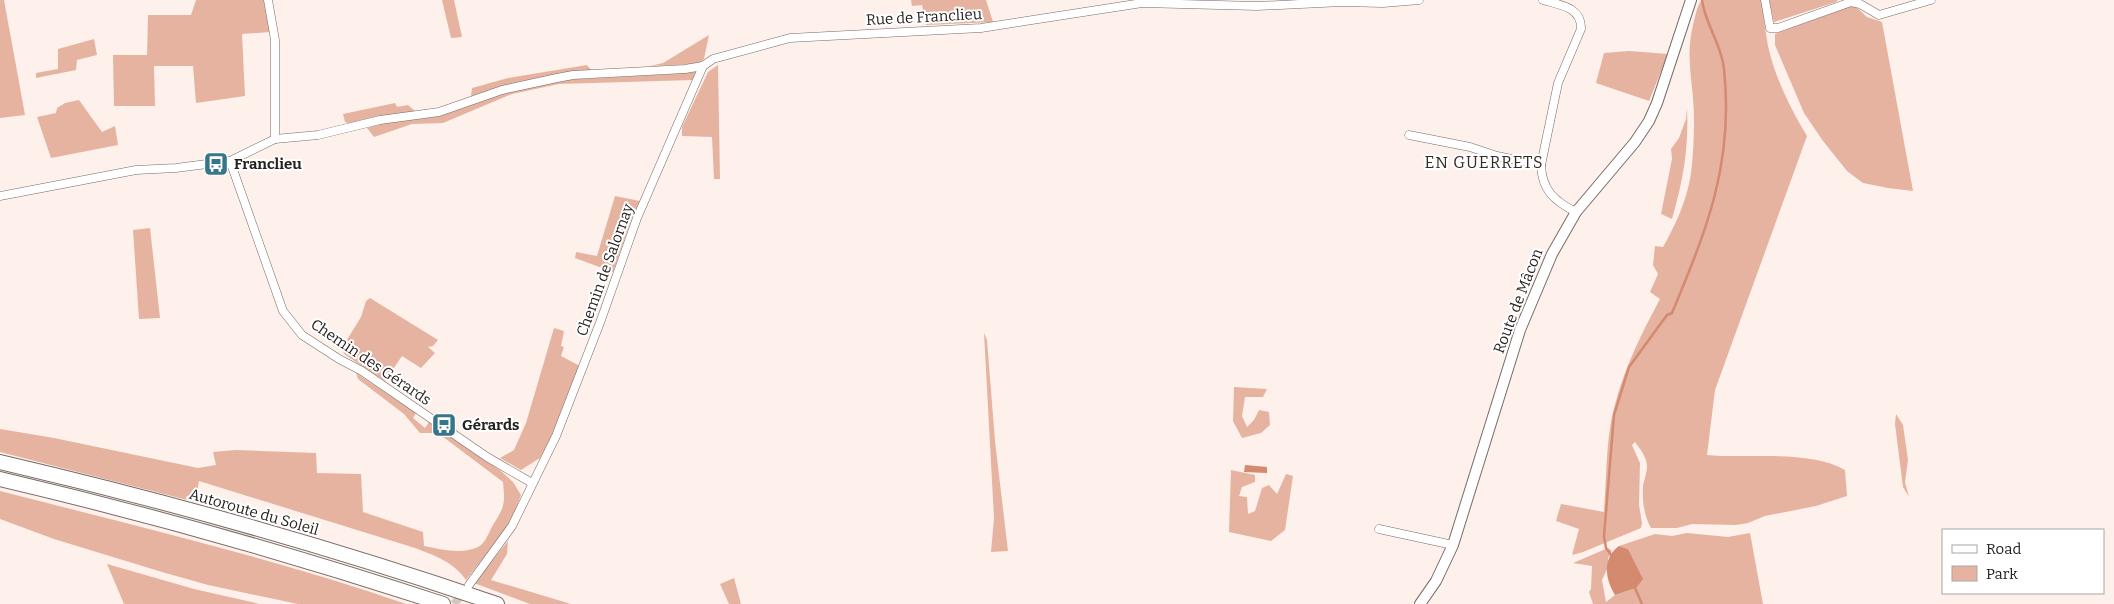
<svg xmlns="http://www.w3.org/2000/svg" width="2114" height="604" font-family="Bitter,serif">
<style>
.green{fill:#e6b3a0}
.water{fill:#d38a6f}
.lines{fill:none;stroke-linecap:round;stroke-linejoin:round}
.stream{stroke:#d38a6f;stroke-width:2.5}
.minor-tunnel{stroke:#d3c7c2;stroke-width:8;stroke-dasharray:8 4;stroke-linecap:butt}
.minor-casing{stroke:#776b67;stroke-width:9}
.tertiary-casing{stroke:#776b67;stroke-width:12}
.motorway-casing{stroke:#776b67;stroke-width:16}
.minor{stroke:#fff;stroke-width:8}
.tertiary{stroke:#fff;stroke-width:10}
.motorway{stroke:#fff;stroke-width:14}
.labels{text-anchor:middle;stroke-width:4;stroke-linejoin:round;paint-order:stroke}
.street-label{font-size:15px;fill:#25211f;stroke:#fff}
.poi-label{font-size:15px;font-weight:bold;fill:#25211f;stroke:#fff;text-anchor:start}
.neighbourhood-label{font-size:16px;letter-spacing:1px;fill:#322824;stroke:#fff}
</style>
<rect width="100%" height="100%" fill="#fef0eb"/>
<g class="green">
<polygon points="0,0 4,0 25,115 0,118"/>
<polygon points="196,0 265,0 270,32 242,34 245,96 196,103 193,66 154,66 155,106 114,106 113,55 147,55 148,15 191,15"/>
<polygon points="442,0 454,0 462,37 451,38"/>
<polygon points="911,0 986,0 993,22 926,25 922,5 912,6"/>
<path d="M1702,0H1761C1764,15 1765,31 1768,46C1775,78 1791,109 1807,136L1715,390L1707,455C1748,459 1809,449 1845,470L1847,496L1816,506L1765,516L1748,523L1736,525L1692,524L1677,528H1651C1644,516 1642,500 1643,486C1644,480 1647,473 1647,467C1647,457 1640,449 1635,442L1632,445L1640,463L1639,505L1642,523L1641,528L1583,552L1572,555L1579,529L1556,521L1561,504L1604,512C1606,485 1606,455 1610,428C1618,381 1638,340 1660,299L1650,292L1658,274L1653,265L1655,246L1663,247C1673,229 1683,209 1688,188C1693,171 1694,138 1694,119C1694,83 1684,58 1694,21C1696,13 1697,6 1702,0Z"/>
<polygon points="1769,0 1838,0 1836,2 1774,22"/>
<polygon points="1854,5 1867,17 1882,22 1913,191 1888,188 1863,183 1847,171 1823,141 1804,113 1775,45 1775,34"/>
<polygon points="709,35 704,59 698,64 650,66 663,63"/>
<polygon points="94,39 97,55 77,60 76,70 36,78 36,73 58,69 58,49"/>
<polygon points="1629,51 1668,54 1649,101 1596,83 1604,53"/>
<path d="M587,65L591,70C550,74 510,84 471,96L472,88L508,78Z"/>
<polygon points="718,65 720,179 714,179 712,137 682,136 682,127 708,72"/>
<polygon points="698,70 693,80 559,84 512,94 443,123 412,124 374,137 367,128 386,122 439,116 504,93 559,80 673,74"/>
<polygon points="79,100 102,132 115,126 118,145 51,158 37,117 56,113 57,108 65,103"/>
<polygon points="395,103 397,107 408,105 415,111 351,124 345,122 343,114"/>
<path d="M1687,108C1689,148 1683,181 1672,219L1661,214L1672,159L1671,149L1679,138L1686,119Z"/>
<polygon points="615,196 640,201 632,217 613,272 575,258 576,252 597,256"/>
<polygon points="150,228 160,318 139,319 133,230"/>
<polygon points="370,298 438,340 433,346 428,347 435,353 421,368 402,356 385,381 344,354 342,348 361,317 366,301"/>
<polygon points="554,328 564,331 561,346 564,347 561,356 580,366 551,438 540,458 521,470 500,458 514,450 526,423"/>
<polygon points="984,333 987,340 995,441 1008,551 991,552 994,518"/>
<path d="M356,373L416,413L413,418L425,428L429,422L501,471L513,482L521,495L511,522L466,580C453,562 436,556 415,548L199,481L195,502L0,452V429L54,438L198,468L216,465L213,452L236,450L316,453L317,473L361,474L363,512L423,532L424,546C441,549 461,555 478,547C485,544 489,532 493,525C505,506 505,504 503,482L438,433H420L404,414L358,379Z"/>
<polygon points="1234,387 1267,389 1263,397 1245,397 1242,416 1247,427 1254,420 1259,410 1269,412 1270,425 1261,433 1242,438 1233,421"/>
<polygon points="1896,414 1903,425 1908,460 1905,482 1909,497 1903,487 1895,424"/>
<polygon points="1231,470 1255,475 1255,482 1242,487 1239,496 1247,497 1248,514 1255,511 1262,488 1269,485 1277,494 1286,474 1293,476 1285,530 1271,541 1229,532"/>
<path d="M0,491C136,526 273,558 406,604H298L208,585L162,572L54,539L0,519Z"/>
<polygon points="1687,533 1728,537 1750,533 1763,604 1593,604 1589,592 1591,589 1592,566 1573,563 1608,548 1612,551 1608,558 1608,567 1602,580 1606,602 1615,595 1636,588 1628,549 1619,546 1655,534 1672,536"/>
<polygon points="508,541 507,554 491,580 571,604 530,604 474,583"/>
<polygon points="107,564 194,589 260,604 124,604"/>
<polygon points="734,578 741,604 729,604 720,584"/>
</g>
<g class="water">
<polygon points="1245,465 1267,467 1267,473 1244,472"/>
<path d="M1619,546L1628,549L1643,579L1636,588L1615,595C1605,579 1602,558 1619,546Z"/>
</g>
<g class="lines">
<g class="stream">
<path d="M1611,555L1606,548L1604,536L1614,415L1629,367L1667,315L1672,313C1707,229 1734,163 1724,69C1722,45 1705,24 1702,0"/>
<polyline points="1635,588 1642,604"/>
</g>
<polyline class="minor-tunnel" points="454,604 464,592"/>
<defs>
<g id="minor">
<polyline points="268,0 275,40 275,139"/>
<path d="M1543,0C1560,5 1582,7 1581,29L1558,83L1541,165C1542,190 1554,201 1576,212"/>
<polyline points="1765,0 1770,28 1778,28 1851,2 1860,4 1879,15 1931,0"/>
<polyline points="1409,135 1470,147 1497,156 1541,165"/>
<polyline points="230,161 283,311 302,335 339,359 362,371 487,457 532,483"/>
<polyline points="0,196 136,170 176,168 230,161 275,139 318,135 380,120 439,112 502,90 557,78 573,75 685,69 703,66 713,59 790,38 981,28 1142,3 1257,6 1342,2 1383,3 1419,0"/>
<polyline points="1379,529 1453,545"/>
<polyline points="469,585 512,526 556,436 601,320 637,218 703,66"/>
</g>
<polyline id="tertiary" points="1420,604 1436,581 1453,545 1520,330 1552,254 1576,212 1635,142 1649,121 1657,103 1691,0"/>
<g id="motorway">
<path d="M0,462C167,501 334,548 497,604"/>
<path d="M0,479C149,514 297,556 443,604"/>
</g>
</defs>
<use href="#minor" class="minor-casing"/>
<use href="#tertiary" class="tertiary-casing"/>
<use href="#motorway" class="motorway-casing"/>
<use href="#minor" class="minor"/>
<use href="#tertiary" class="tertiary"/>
<use href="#motorway" class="motorway"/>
</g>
<defs>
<symbol id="bus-square" viewBox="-11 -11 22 22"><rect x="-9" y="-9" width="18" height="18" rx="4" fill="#36758a" stroke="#fff"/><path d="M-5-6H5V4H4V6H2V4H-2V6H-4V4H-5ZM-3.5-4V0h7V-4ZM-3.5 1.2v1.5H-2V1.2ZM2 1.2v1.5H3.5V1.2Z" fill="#fff"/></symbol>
</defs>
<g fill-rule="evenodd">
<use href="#bus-square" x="202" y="150" width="28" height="28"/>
<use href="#bus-square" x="430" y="411" width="28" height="28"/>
</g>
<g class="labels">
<g class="street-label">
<text transform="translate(924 17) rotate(-3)" y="5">Rue de Franclieu</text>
<text transform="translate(605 270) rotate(-70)" y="5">Chemin de Salornay</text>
<text transform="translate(1518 301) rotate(-69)" y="5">Route de Mâcon</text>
<text transform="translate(371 362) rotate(34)" y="5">Chemin des Gérards</text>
<text transform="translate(254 512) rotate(16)" y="5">Autoroute du Soleil</text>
</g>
<g class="poi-label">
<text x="234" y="169">Franclieu</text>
<text x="462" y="430">Gérards</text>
</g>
<g class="neighbourhood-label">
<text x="1484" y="168">EN GUERRETS</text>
</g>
</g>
<rect x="1942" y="529" width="162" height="65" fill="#ffffff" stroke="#a8a6a5"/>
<rect x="1952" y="545" width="25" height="8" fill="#ffffff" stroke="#a8a6a5"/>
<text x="1986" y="554" font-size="15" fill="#25211f">Road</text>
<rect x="1952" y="566" width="25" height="15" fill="#e6b3a0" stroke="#a8a6a5"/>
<text x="1986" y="579" font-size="15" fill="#25211f">Park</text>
</svg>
